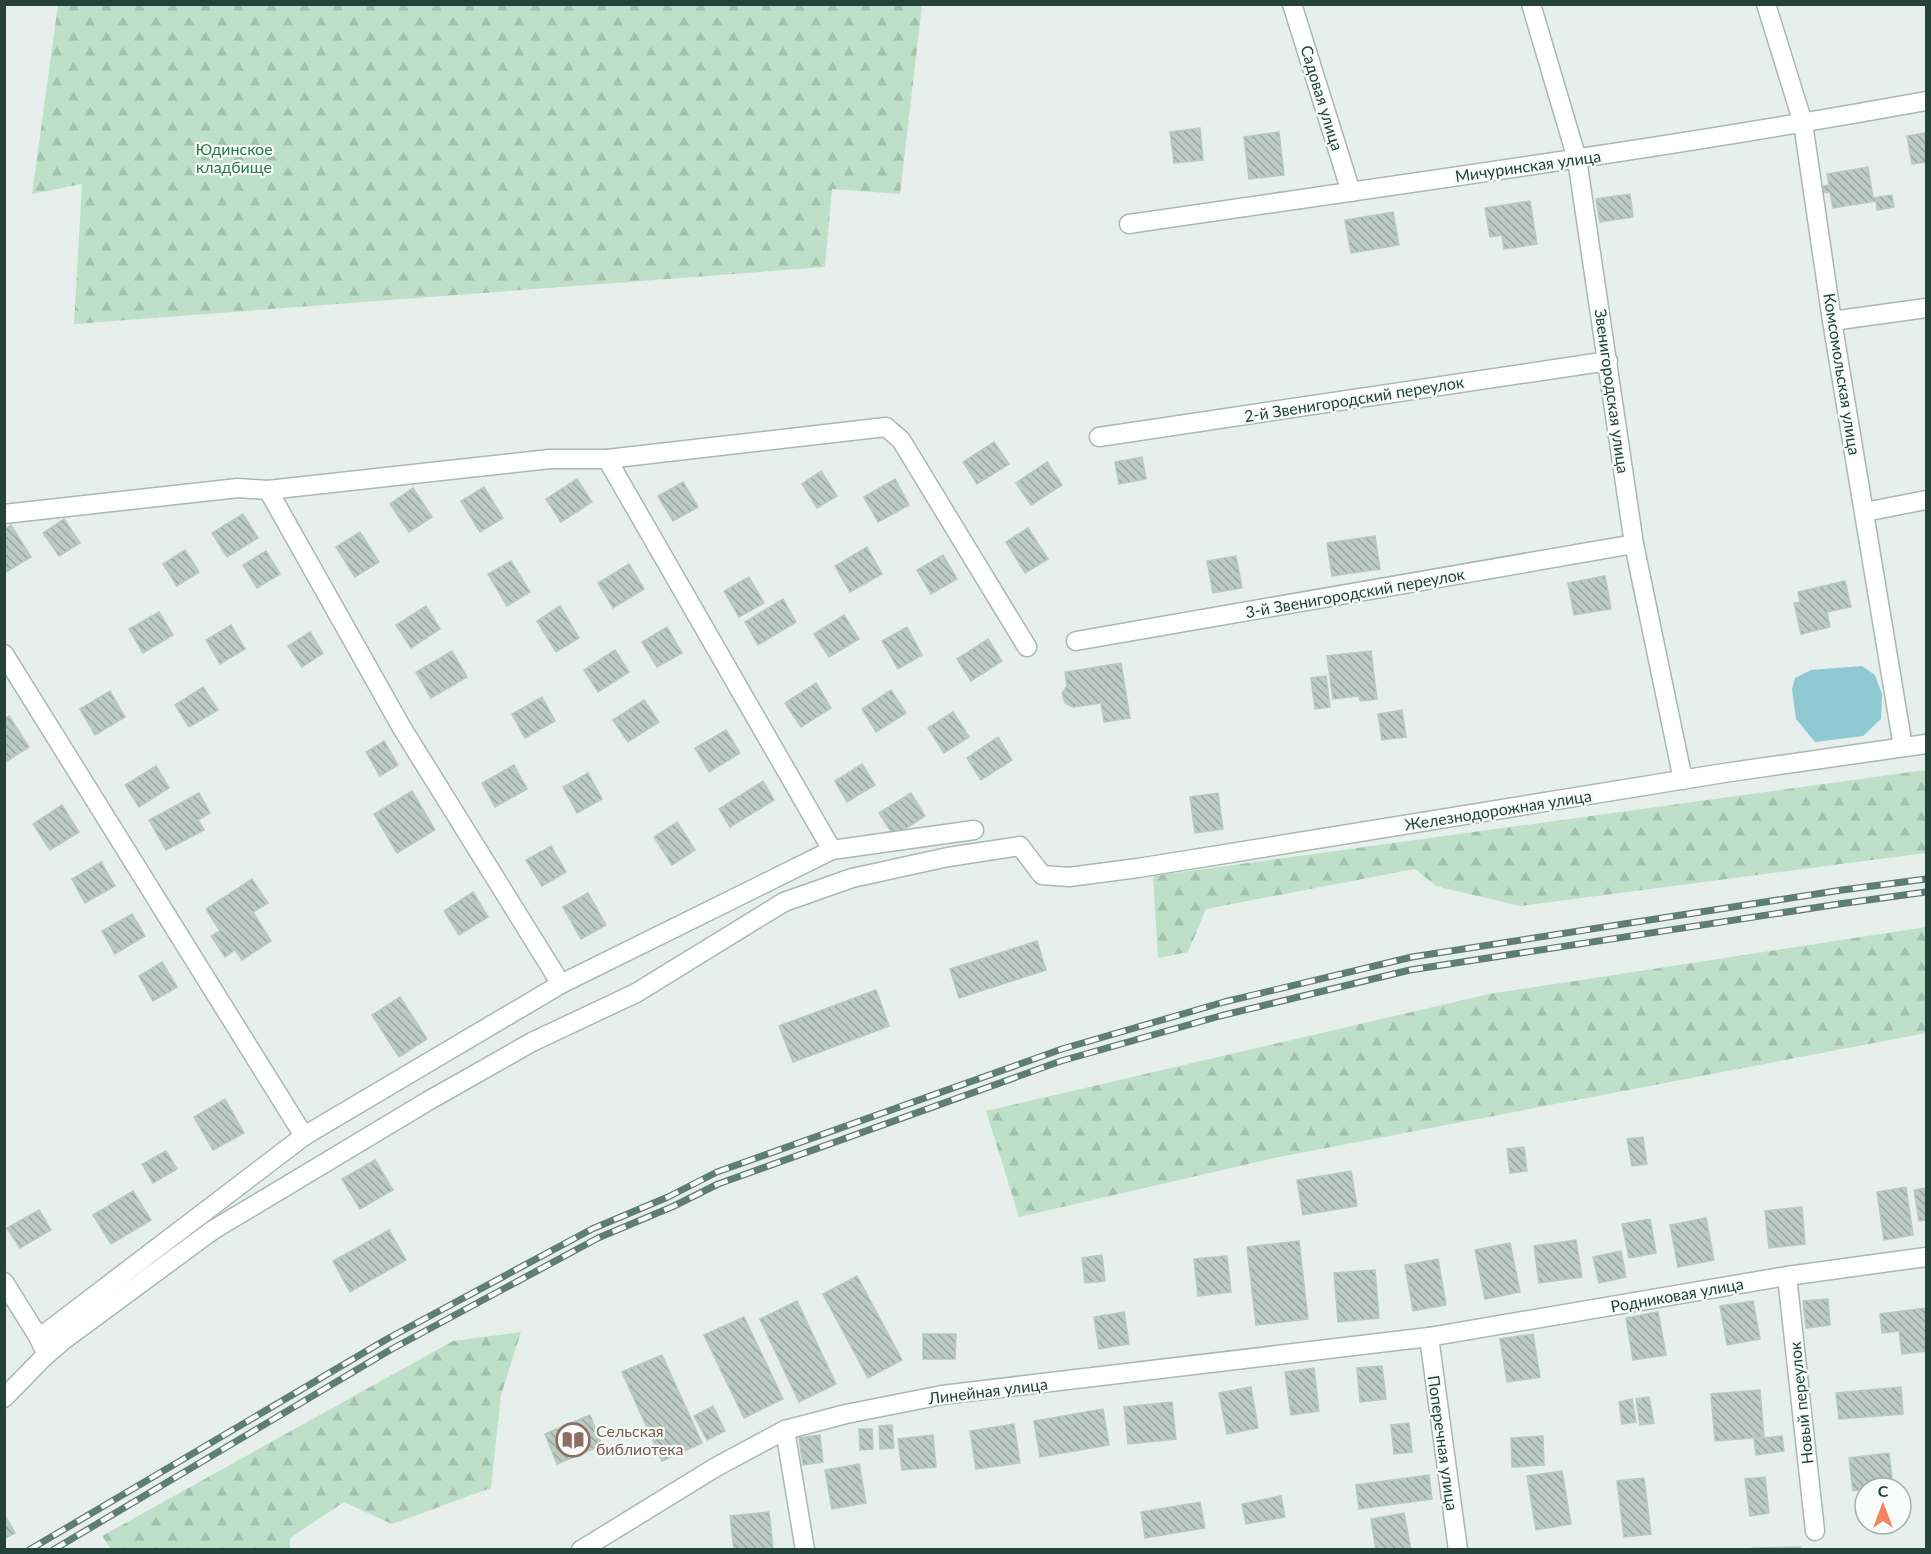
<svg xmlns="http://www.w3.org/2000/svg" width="1931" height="1554" font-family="Lato,sans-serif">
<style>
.forest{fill:url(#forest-firs)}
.water{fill:#8ec9d4}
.building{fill:url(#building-back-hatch);stroke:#b8c9c2;stroke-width:1.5}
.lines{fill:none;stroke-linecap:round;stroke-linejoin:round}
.minor-casing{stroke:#a8b8b2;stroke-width:21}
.minor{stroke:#fff;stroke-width:18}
.rail-casing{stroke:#5f7d75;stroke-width:7}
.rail{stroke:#f7fbf9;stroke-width:4.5;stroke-dasharray:14;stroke-linecap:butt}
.labels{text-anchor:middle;stroke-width:4.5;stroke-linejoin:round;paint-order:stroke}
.street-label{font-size:16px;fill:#24423a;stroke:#f7fbf9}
.park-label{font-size:16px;fill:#2d7a4b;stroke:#f7fbf9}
.education-label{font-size:16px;fill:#785e54;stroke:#f7fbf9;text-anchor:start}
</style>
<defs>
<pattern id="forest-firs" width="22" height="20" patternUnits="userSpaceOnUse" patternTransform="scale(1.5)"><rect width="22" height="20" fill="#bfe0c8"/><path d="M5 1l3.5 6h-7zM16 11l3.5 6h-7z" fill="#a4c1ad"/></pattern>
<pattern id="building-back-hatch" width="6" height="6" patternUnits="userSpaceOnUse" patternTransform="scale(1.5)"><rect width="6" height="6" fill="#bbcac4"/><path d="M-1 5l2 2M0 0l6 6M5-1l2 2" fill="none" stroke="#98a6a0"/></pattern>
</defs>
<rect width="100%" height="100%" fill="#e6efeb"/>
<g class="forest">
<polygon points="58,5 58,4 922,5 900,194 832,189 825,267 74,324 82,184 32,194"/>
<polygon points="1926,770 1926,853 1520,906 1436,886 1415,869 1206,909 1188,952 1158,958 1153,876"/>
<polygon points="1926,927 1926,1033 1274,1158 1019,1217 986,1111 1489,994"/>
<polygon points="521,1332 501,1395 491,1488 392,1524 344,1502 290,1538 290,1549 111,1549 102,1536 453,1341"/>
</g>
<polygon class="water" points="1862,666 1875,675 1882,694 1881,719 1863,736 1815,742 1796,719 1792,689 1795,678 1811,670"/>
<g class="building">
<polygon points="1200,128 1203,160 1174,163 1170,132"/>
<polygon points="1279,132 1284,175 1249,179 1244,137"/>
<polygon points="1926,133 1926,162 1912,164 1907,136"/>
<polygon points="1868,167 1873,198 1892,195 1894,207 1877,210 1876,201 1833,208 1830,192 1824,193 1823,186 1829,185 1827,174"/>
<polygon points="1630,194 1633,217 1600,222 1596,199"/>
<polygon points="1530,201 1537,244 1504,249 1502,235 1490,237 1485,208"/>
<polygon points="1393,212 1399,245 1351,253 1345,220"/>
<polygon points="994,442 1009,464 977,484 963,462"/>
<polygon points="1142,457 1146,479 1119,484 1115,462"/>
<polygon points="1047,462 1062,485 1031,505 1016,483"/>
<polygon points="821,471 837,496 817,508 802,484"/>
<polygon points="577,479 592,502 561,522 546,499"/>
<polygon points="895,479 909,505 878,522 864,497"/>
<polygon points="683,482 698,507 673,521 658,496"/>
<polygon points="484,487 503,518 480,532 461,501"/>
<polygon points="413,488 432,517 409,532 390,504"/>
<polygon points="243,514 258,538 227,557 212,533"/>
<polygon points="64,519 80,543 59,556 43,533"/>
<polygon points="11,525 31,557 6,572 4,569 4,530"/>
<polygon points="1028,528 1048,559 1025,573 1006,542"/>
<polygon points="360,532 379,562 355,577 336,547"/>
<polygon points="1375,536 1380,569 1332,576 1327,543"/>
<polygon points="867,547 882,574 850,592 835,566"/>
<polygon points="185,550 199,572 177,586 163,564"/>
<polygon points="266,551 280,574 257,588 243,565"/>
<polygon points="943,555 957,579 931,594 917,570"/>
<polygon points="1236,556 1242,588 1213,593 1207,561"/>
<polygon points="511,561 530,592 507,606 488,574"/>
<polygon points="629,564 644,589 613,608 598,583"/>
<polygon points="1605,576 1611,609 1574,615 1568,583"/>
<polygon points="749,577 764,603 739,617 724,591"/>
<polygon points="1845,581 1851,607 1827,612 1830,627 1801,634 1794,603 1800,602 1798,592"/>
<polygon points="783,599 796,622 758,645 745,622"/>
<polygon points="426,606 440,629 411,648 396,625"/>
<polygon points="560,606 579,638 556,652 537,621"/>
<polygon points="159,612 173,635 143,653 129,629"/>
<polygon points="844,615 859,639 829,657 814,634"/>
<polygon points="231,625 245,649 220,664 206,640"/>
<polygon points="667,627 682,653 657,667 642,642"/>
<polygon points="907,627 922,655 898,669 882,641"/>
<polygon points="310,632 323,653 302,667 288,646"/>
<polygon points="988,639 1002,661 971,681 957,659"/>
<polygon points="615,650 629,672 598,692 584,670"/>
<polygon points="452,651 467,677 431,698 416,672"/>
<polygon points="1371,651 1377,699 1360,701 1359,696 1333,699 1327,656"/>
<polygon points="1121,663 1130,718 1104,722 1101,703 1073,707 1065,703 1062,693 1067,686 1065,672"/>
<polygon points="1326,676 1330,707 1315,709 1311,678"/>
<polygon points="816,683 831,708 801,727 785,703"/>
<polygon points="203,687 218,710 189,727 175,705"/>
<polygon points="891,690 906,713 876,732 862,709"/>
<polygon points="110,691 125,717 95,735 80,709"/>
<polygon points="542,697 555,721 525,738 512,714"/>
<polygon points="644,700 659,722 628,742 613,720"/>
<polygon points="1402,710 1406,737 1382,740 1378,714"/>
<polygon points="953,712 969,737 944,753 928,728"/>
<polygon points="9,716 29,747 4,763 4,719"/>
<polygon points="726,730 740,753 709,772 695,748"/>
<polygon points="998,737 1012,760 981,780 967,758"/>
<polygon points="384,741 398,765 380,776 366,752"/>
<polygon points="862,764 875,785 847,802 835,781"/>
<polygon points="514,765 527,789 495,807 482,783"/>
<polygon points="156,766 169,788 139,807 125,785"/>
<polygon points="588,773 602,799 577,813 563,787"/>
<polygon points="763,781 774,800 730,827 719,809"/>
<polygon points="412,791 435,830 397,853 374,814"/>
<polygon points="199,793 210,813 198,820 204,830 166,850 149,820"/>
<polygon points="911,793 925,816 894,836 879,813"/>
<polygon points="1218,793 1223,829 1195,833 1190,797"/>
<polygon points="62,805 79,832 50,850 33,824"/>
<polygon points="677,822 695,850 672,865 654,837"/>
<polygon points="551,846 566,872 542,886 526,860"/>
<polygon points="101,862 115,886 85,903 72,879"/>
<polygon points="252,879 268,903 253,912 271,941 242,960 235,950 225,957 211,936 220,931 206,909"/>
<polygon points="473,892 488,917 459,935 444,911"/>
<polygon points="588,893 606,925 581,939 563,907"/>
<polygon points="132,914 145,936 115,954 102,931"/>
<polygon points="1037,941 1046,970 959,998 950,969"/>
<polygon points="162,962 177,987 153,1001 139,976"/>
<polygon points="876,990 889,1026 793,1062 779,1026"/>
<polygon points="400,997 427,1039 399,1057 372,1015"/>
<polygon points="225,1099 244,1133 213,1150 194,1117"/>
<polygon points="1643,1137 1647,1164 1632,1166 1627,1139"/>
<polygon points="1524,1147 1527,1171 1510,1173 1507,1149"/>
<polygon points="166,1151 177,1169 153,1183 142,1164"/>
<polygon points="375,1160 393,1190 360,1209 342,1179"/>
<polygon points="1351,1171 1357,1206 1303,1215 1297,1180"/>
<polygon points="1906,1187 1913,1235 1884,1240 1877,1192"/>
<polygon points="1926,1188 1926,1220 1919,1221 1914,1190"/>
<polygon points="133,1191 151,1220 111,1244 93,1215"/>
<polygon points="1802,1207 1805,1244 1769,1248 1765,1211"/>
<polygon points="39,1210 51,1230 20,1248 7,1228"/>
<polygon points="1706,1218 1714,1260 1678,1267 1670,1225"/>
<polygon points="1650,1219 1656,1253 1629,1258 1622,1224"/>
<polygon points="389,1230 406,1260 350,1292 333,1261"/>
<polygon points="1576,1240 1582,1277 1539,1283 1534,1246"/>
<polygon points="1299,1241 1308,1319 1256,1325 1247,1247"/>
<polygon points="1510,1243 1520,1292 1485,1299 1475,1250"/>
<polygon points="1621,1251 1626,1277 1599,1283 1593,1257"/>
<polygon points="1102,1255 1105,1281 1085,1283 1082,1258"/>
<polygon points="1227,1256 1231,1292 1198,1296 1194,1259"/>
<polygon points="1438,1259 1446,1305 1413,1311 1405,1265"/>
<polygon points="1375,1270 1379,1318 1338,1322 1334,1273"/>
<polygon points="857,1276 902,1360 868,1378 823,1294"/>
<polygon points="1828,1299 1830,1325 1806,1328 1803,1301"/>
<polygon points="797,1301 836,1384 799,1402 760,1319"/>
<polygon points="1753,1301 1760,1339 1727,1345 1720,1306"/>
<polygon points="1926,1308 1926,1351 1902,1354 1899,1331 1882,1333 1880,1314"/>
<polygon points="1124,1312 1129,1344 1099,1349 1094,1317"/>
<polygon points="1658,1312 1666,1355 1633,1360 1626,1318"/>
<polygon points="744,1317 783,1399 744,1418 704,1335"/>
<polygon points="923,1334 956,1334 955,1359 923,1359"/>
<polygon points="1533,1334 1540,1377 1507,1382 1500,1339"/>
<polygon points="662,1355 702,1443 662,1461 622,1372"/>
<polygon points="1382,1366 1386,1399 1360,1402 1357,1368"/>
<polygon points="1314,1368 1319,1411 1291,1415 1285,1372"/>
<polygon points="1251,1387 1258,1428 1227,1434 1219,1393"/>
<polygon points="1901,1387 1903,1414 1839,1419 1836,1393"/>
<polygon points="1760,1390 1764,1437 1715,1441 1711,1394"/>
<polygon points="1649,1397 1654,1423 1640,1425 1636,1399"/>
<polygon points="1632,1399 1636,1422 1622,1424 1619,1402"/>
<polygon points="1172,1402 1176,1439 1128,1444 1124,1407"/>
<polygon points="713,1406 725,1431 707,1440 694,1416"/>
<polygon points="1103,1409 1109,1445 1040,1457 1034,1421"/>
<polygon points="590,1415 602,1445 557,1464 545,1434"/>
<polygon points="1409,1423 1412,1452 1394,1454 1391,1425"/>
<polygon points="1014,1424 1020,1463 976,1469 970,1431"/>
<polygon points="892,1425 894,1448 880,1449 879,1426"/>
<polygon points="859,1429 872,1429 873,1449 860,1450"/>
<polygon points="820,1435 823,1462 803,1465 799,1438"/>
<polygon points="933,1435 936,1467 902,1470 898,1439"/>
<polygon points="1543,1436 1544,1465 1512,1467 1511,1438"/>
<polygon points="1782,1436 1784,1451 1756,1455 1754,1439"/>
<polygon points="1889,1453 1893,1486 1865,1488 1865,1489 1853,1491 1849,1458"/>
<polygon points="859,1464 866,1503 832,1509 825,1470"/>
<polygon points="1562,1471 1571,1524 1536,1530 1527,1476"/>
<polygon points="1429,1475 1432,1499 1359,1509 1356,1485"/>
<polygon points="1765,1477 1769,1513 1750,1516 1745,1479"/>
<polygon points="1644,1478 1651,1534 1624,1537 1617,1481"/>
<polygon points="1281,1496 1285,1517 1246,1524 1242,1504"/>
<polygon points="1200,1502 1205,1528 1145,1538 1141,1512"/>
<polygon points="769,1512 773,1548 734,1550 730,1516"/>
<polygon points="1404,1513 1411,1550 1376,1550 1371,1519"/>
<polygon points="4,1514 15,1533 4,1539"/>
<polygon points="1800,1547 1800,1550 1752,1550 1752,1548"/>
</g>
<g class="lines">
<defs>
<g id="minor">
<polyline points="1292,4 1351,192"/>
<polyline points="1531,4 1577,159 1634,544 1683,780"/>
<polyline points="1766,4 1803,123 1832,321 1903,747"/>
<path d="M1129,224C1395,185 1662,149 1926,101"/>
<polyline points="1832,321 1926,308"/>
<polyline points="1099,437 1608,361"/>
<polyline points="607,459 832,850"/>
<polyline points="268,490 402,728 561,984"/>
<polyline points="1865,512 1926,500"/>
<polyline points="4,514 238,488 268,490 550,459 607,459 886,427 901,440 1027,647"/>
<polyline points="1076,641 1634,544"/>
<polyline points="4,654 304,1136"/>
<polyline points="1787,1276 1815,1531"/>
<polyline points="4,1282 39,1338 43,1347"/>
<polyline points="1429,1337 1458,1550"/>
<polyline points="39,1338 304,1136 561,984 832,850 974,830"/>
<polyline points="4,1398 44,1357 65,1339 213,1230 428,1101 532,1042 636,993 784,902 852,878 948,857 1020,846 1042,875 1069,877 1138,868 1724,773 1926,744"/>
<polyline points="785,1430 805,1550"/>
<polyline points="581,1550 716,1467 785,1430 846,1414 942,1395 1429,1337 1787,1276 1926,1257"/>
</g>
</defs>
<use href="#minor" class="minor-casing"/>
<use href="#minor" class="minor"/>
<defs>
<g id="rail">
<polyline points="29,1550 387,1339 592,1229 668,1197 717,1172 1062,1049 1224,1002 1412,957 1842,890 1926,879"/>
<polyline points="53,1550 390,1350 598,1238 674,1206 718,1184 1061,1061 1220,1016 1410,970 1839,904 1926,892"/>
</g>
</defs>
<use href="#rail" class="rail-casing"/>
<use href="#rail" class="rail"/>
</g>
<defs>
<symbol id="library-ring" viewBox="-11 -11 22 22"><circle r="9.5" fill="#f7fbf9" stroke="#8d6e63" stroke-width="1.5"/><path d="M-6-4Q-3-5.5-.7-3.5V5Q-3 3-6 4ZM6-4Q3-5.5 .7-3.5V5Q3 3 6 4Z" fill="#8d6e63"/></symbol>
</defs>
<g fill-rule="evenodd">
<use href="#library-ring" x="554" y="1421" width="38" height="38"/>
</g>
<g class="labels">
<g class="street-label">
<text transform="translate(1322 98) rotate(73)" y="6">Садовая улица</text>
<text transform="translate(1528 166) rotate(-8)" y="6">Мичуринская улица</text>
<text transform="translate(1842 374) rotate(81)" y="6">Комсомольская улица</text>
<text transform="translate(1612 391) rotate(82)" y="6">Звенигородская улица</text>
<text transform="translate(1354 399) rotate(-9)" y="6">2-й Звенигородский переулок</text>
<text transform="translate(1355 593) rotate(-10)" y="6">3-й Звенигородский переулок</text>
<text transform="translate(1498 810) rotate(-9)" y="6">Железнодорожная улица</text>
<text transform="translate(1677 1295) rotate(-10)" y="6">Родниковая улица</text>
<text transform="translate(988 1391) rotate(-7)" y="6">Линейная улица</text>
<text transform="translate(1801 1403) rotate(-96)" y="6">Новый переулок</text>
<text transform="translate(1443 1443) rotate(82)" y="6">Поперечная улица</text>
</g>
<g class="park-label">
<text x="234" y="155">Юдинское<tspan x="234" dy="18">кладбище</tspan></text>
</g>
<g class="education-label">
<text x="596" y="1437">Сельская<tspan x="596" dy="18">библиотека</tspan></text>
</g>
</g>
<rect width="1931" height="1554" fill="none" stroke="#24423a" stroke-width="12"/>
<g transform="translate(1883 1506)"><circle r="28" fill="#f7fbf9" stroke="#a3b1ad" stroke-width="1.5"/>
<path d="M0-4.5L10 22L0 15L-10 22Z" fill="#f4845f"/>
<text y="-9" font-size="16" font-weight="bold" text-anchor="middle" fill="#24423a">С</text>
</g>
</svg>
